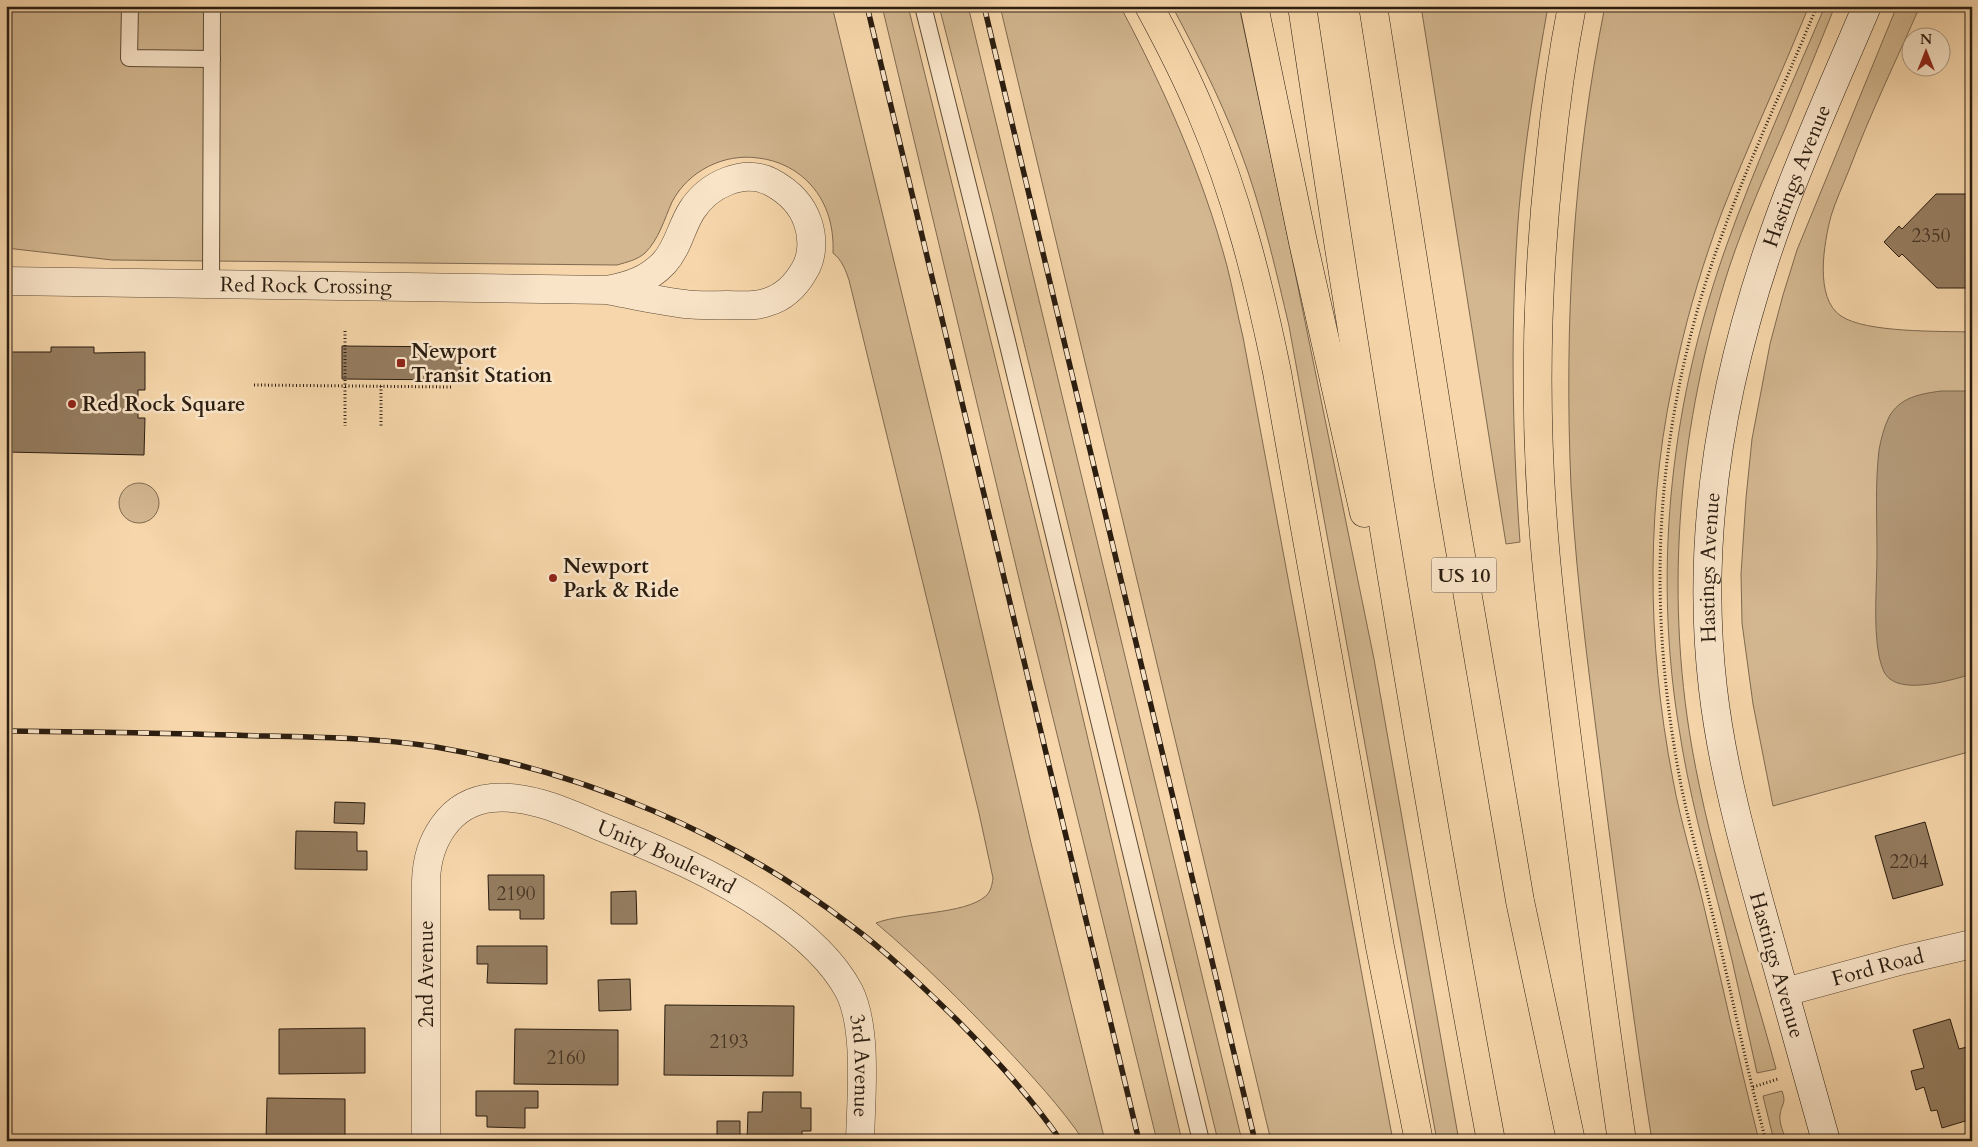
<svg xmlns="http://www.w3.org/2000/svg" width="1978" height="1147" font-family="Cardo,serif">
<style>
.green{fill:#d3b790;stroke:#7f6a50}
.water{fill:#b19776;stroke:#7b664d}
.building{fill:#957d60;stroke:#2b1d10}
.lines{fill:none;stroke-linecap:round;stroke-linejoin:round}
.lane-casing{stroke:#5e4b36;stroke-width:18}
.street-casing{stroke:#5e4b36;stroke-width:29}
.secondary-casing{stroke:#2b1d10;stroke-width:29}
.highway-casing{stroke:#2b1d10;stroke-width:29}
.path{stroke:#2b1d10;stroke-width:3;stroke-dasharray:1 2.5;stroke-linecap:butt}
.lane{stroke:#f9e4c8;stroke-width:16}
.street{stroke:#f9e4c8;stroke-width:28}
.secondary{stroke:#f9e4c8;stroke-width:28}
.highway{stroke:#f6d6aa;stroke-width:28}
.rail-casing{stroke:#2b1d10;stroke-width:5.5}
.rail{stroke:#f9e4c8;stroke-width:4;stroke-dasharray:11;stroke-linecap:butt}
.poi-dot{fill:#8f2418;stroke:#f9e4c8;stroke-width:2}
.labels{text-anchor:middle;stroke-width:5;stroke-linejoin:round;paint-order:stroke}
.number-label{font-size:19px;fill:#463524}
.shield{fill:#f9e4c8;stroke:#695947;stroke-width:1}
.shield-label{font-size:20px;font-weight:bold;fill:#2b1d10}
.street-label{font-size:21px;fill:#2b1d10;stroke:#f9e4c8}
.poi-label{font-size:21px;font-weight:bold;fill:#2b1d10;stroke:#f9e4c8;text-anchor:start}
</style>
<rect width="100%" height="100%" fill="#f6d6aa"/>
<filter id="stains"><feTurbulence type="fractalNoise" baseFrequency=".004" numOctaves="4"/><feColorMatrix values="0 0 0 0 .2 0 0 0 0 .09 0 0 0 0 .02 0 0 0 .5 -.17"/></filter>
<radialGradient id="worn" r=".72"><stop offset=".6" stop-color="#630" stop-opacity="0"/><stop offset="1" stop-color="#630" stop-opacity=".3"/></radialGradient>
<g class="green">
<path d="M6,6H832L941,455L1031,843L1105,1141H1084C1060,1106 1032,1076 1003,1045C962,1002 921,961 876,923C905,912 964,915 986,896C991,891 992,885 993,878L979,813L849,280C845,269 842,260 833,253C834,228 828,204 811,185C798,170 778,160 758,158C724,153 688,171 672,202C664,220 659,239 645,253C637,260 627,262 617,265L112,260L6,248Z"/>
<polygon points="882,6 908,6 1061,624 1182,1141 1157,1141 1026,608"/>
<polygon points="939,6 968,6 1242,1141 1218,1141 992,212"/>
<path d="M1000,6H1120C1164,88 1203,176 1227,266C1233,289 1237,313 1243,337L1393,1141H1271Z"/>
<path d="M1172,6H1239L1280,199L1374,659L1459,1141H1437L1289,326C1277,275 1265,222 1248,172C1228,114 1201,60 1172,6Z"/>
<path d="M1421,6H1548C1536,74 1525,141 1519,209C1510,320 1512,432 1520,542L1506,544Z"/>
<path d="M1605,6H1809C1781,75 1749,143 1722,212C1704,260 1689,309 1678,359C1645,498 1646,640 1673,780C1681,824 1695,867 1705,911C1723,988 1740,1065 1759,1141H1652C1634,1027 1620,913 1605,800C1592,695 1577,591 1571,486C1564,325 1573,164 1605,6Z"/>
<path d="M1825,6H1835C1818,47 1802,88 1785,129C1765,175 1745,220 1729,268C1679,423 1664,587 1692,748C1711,856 1747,962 1776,1069L1757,1073C1746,1024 1736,975 1724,927C1707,859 1688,791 1678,722C1653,562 1672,399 1726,247C1755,165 1791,86 1825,6Z"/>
<path d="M1897,6H1920C1896,61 1870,114 1849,170C1843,185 1836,200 1831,216C1824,243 1814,298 1841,316C1866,333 1940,331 1972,332V751L1773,806L1753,704L1742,623L1741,574L1746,498L1752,439L1770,344L1783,295L1797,250Z"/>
<circle cx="139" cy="503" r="20"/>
<path d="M1782,1091C1787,1104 1781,1104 1780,1115C1779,1124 1784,1133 1786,1141H1774L1763,1096Z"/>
</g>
<path class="water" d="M1941,391H1972V674C1952,680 1908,693 1890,679C1883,674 1881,664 1879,656C1873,624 1877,585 1877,553C1877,519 1875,484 1879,450C1881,439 1884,427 1889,417C1900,397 1920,394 1941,391Z"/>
<g class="building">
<polygon points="1936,194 1972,194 1972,288 1937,288 1902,254 1899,257 1884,242 1899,226 1902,229"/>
<polygon points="342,346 461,347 460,380 342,379"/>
<polygon points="51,347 94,347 94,353 145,352 145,390 138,390 138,418 145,418 144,455 6,452 6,352 51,352"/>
<polygon points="335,802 365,803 364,824 334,823"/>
<polygon points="1925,822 1943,885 1893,899 1875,836"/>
<polygon points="296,831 357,832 357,851 367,851 367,870 295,869"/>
<polygon points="488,875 544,875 544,919 520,919 520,910 489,910"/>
<polygon points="636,891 637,924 611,924 611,892"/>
<polygon points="477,946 547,946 547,984 487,983 488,964 477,964"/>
<polygon points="630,979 631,1010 599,1011 598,980"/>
<polygon points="665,1005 794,1006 793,1076 664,1075"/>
<polygon points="1950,1019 1959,1049 1971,1046 1972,1049 1972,1119 1942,1128 1937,1110 1931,1111 1924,1087 1916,1090 1911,1071 1924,1068 1913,1030"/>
<polygon points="365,1028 365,1073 279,1074 279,1029"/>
<polygon points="515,1029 618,1030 618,1085 514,1084"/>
<polygon points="476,1091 538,1091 538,1108 525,1108 525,1128 487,1127 487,1116 476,1116"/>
<polygon points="763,1092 801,1092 801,1108 811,1108 811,1131 802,1131 802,1141 747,1140 748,1112 762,1112"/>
<polygon points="267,1098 345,1099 345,1141 266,1141"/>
<polygon points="717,1121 740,1121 740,1141 744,1141 717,1141"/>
</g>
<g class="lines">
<defs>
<g id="lane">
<polyline points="130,6 129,58 212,59"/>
<polyline points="923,6 1007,341 1201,1141"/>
<polyline points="211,285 212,6"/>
</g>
<g id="street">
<path id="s1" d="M6,281L607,290C629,286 648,280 664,263C678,248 681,227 692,210C708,185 743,168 771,182C788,191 802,204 808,223C813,238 813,257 804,271C796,285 784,297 768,302C755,307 740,305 727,305C713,305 699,306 685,304C659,301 633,295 607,290"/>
<path id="s2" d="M1785,992L1903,960L1972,944"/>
<path id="s3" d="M426,1141V881C427,842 449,802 492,798C530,794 570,814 604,828C659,850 717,875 767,909C798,930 831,957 849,991C868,1029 861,1098 860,1141"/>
</g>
<g id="secondary">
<path id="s4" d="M1826,1141C1805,1067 1785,993 1764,919C1743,843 1722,767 1713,689C1694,528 1724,370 1779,219C1805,147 1837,77 1867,6"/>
</g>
<g id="highway">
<path d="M1149,6C1168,41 1186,76 1201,112C1237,196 1259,284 1277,372L1380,947L1419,1141"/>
<polyline points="1254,6 1303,242 1364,513"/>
<path d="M1302,6C1359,385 1420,764 1491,1141"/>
<polyline points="1373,6 1448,480 1520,901 1571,1141"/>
<path d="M1572,6C1562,57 1555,108 1550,159C1537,276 1534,392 1542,509C1548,599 1561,688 1572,777C1588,898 1604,1020 1622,1141"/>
</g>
</defs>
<use href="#lane" class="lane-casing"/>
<use href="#street" class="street-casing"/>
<use href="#secondary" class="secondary-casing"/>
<use href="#highway" class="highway-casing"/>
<g class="path">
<polyline points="345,331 345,426"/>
<polyline points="254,385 451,387"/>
<polyline points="381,386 381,428"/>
<polyline points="1753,1087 1778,1079"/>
<path d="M1766,1141C1747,1071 1733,999 1716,929C1705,881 1691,834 1681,785C1651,629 1652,485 1692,330C1721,218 1773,113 1817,6"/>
</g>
<use href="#lane" class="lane"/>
<use href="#street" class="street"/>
<use href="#secondary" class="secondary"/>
<use href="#highway" class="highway"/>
<defs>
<g id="rail">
<polyline points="867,6 1139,1141"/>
<polyline points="984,6 1255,1141"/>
<path d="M6,731C92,732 177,733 263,736C320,737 379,738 436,747C583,772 730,833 849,924C887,952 922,986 956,1019C994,1057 1031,1097 1061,1141"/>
</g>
</defs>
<use href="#rail" class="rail-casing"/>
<use href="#rail" class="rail"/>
</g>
<g class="poi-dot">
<rect x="396" y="358" width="10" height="10" rx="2.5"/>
<circle cx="72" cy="404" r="5"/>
<circle cx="553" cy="578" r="5"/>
</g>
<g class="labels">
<g class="number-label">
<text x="1931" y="242">2350</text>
<text x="1909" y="868">2204</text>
<text x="516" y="900">2190</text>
<text x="729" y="1048">2193</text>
<text x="566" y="1064">2160</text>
</g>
<rect class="shield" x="1431.5" y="557.5" width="65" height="35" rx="4"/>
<g class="shield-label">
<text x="1464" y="582">US 10</text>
</g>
<g class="street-label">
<text dy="7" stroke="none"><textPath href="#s4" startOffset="992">Hastings Avenue</textPath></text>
<text dy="7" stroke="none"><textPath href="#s1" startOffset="300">Red Rock Crossing</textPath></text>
<text dy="7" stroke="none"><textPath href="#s4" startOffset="588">Hastings Avenue</textPath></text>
<text dy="7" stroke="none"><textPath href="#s3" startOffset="562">Unity Boulevard</textPath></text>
<text transform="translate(1777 965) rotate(74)" y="7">Hastings Avenue</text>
<text dy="7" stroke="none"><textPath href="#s2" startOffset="96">Ford Road</textPath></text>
<text transform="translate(426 974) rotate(-90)" y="7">2nd Avenue</text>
<text dy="7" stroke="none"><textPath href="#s3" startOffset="869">3rd Avenue</textPath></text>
</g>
<g class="poi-label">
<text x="411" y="358">Newport<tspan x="411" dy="24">Transit Station</tspan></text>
<text x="82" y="411">Red Rock Square</text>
<text x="563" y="573">Newport<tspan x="563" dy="24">Park &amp; Ride</tspan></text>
</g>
</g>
<rect width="1978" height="1147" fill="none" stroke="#f6d6aa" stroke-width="25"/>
<rect x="8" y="8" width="1963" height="1132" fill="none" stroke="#2b1d10" stroke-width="2.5"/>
<rect x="12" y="12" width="1953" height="1122" fill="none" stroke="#2b1d10"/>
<g transform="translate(1926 52)"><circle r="24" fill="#f9e4c8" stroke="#a7947e"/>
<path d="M0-4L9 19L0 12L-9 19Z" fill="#8f2418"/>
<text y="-8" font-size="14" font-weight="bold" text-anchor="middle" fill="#2b1d10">N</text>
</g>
<rect width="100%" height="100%" filter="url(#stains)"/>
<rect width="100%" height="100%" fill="url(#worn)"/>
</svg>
